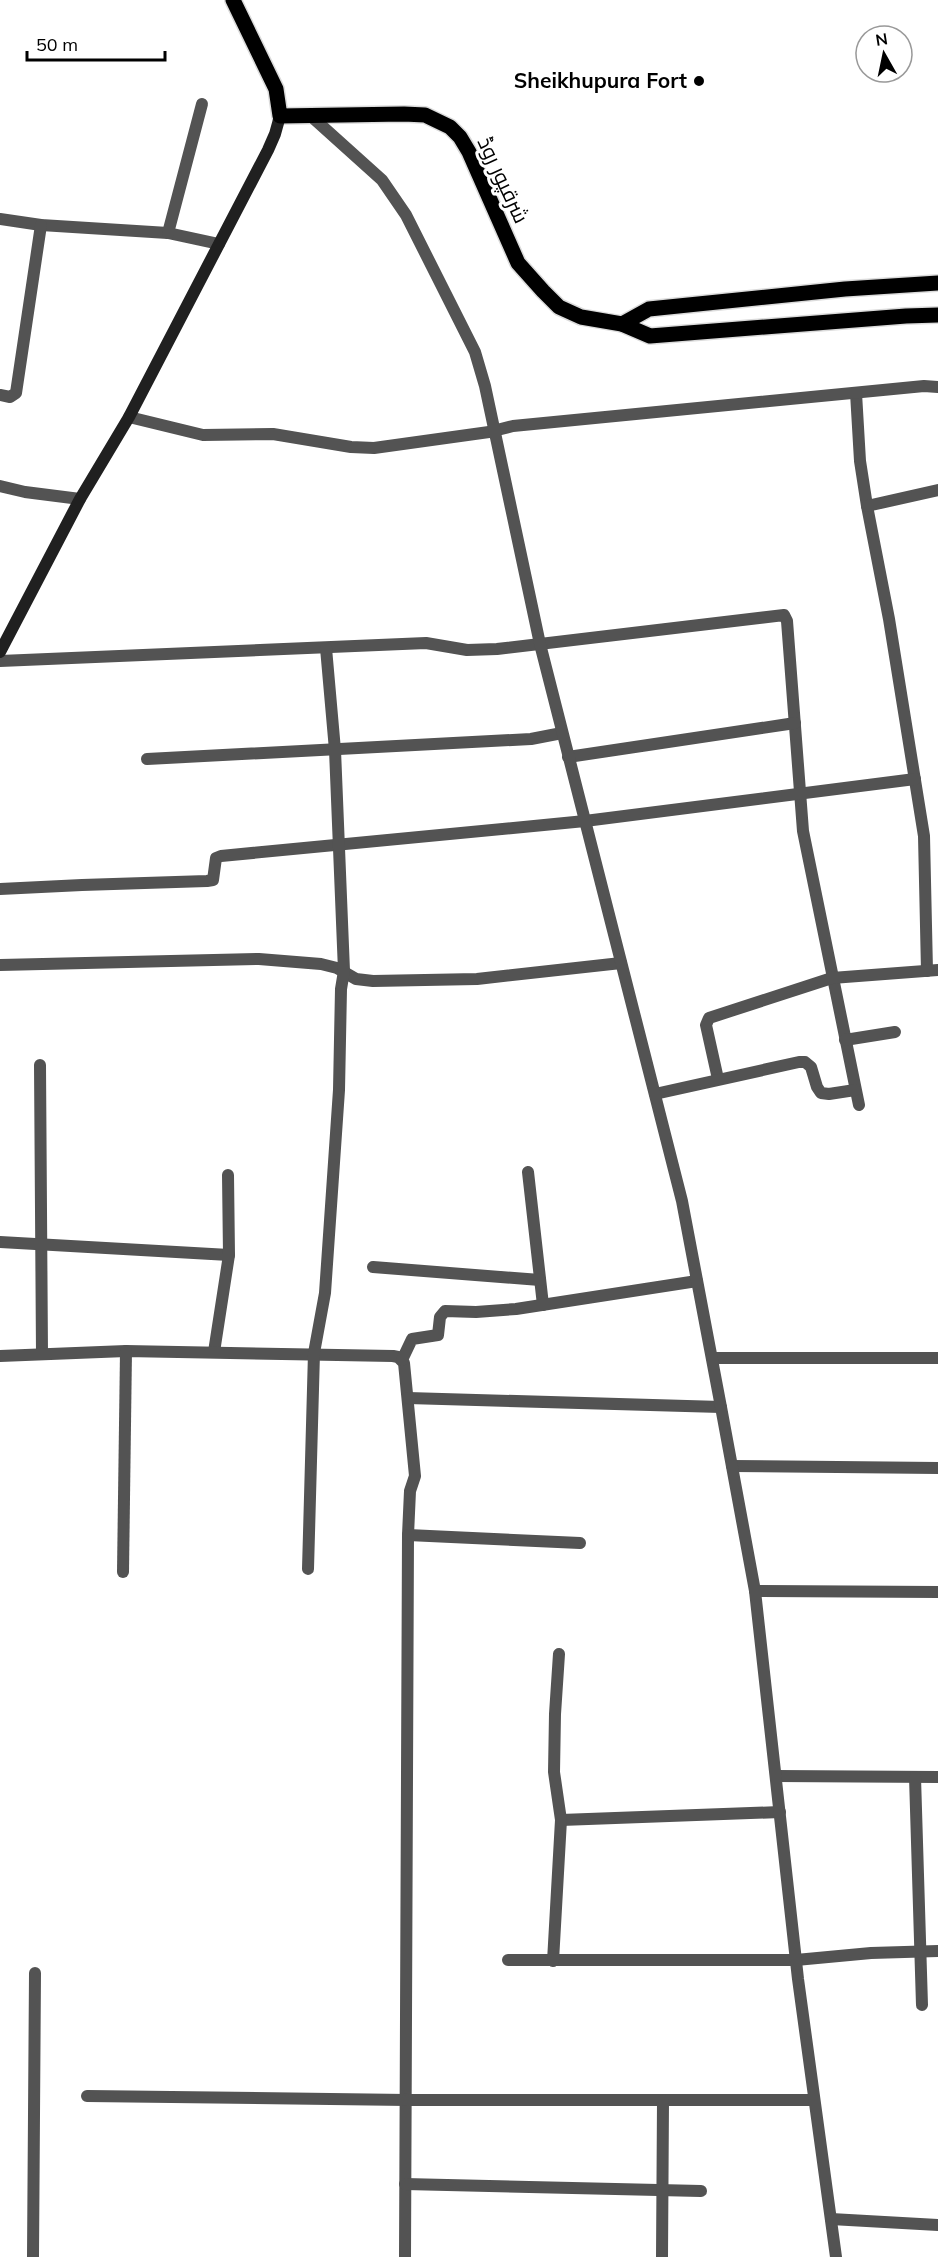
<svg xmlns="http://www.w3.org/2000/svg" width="938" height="2257" font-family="Mulish,Cairo,sans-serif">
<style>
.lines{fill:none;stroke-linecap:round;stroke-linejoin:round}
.primary-casing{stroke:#dbdbdb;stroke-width:18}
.minor{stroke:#535353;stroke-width:12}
.tertiary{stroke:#535353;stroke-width:12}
.secondary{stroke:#202020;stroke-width:12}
.primary{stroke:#000;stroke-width:15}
.poi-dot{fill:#000;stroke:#fff;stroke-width:2}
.labels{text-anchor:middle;stroke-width:6;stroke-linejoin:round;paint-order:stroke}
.poi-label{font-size:21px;font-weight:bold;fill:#000;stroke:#fff;text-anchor:end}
.street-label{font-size:21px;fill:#000;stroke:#fff}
</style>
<rect width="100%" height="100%" fill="#fff"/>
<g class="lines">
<defs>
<g id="primary">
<polyline points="233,0 276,89 280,116 404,114 425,115 450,127 460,137 469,152 518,263 543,291 559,307 581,317 622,324 650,336 906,316 938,315"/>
<polyline points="622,324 649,309 845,289 938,283"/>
</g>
</defs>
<use href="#primary" class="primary-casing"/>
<g class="minor">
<polyline points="0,219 41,225 168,233 219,244"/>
<polyline points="168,233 202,104"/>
<polyline points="856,393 860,461 867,506 889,619 924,836 927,971"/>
<polyline points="0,395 10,397 16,393 41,225"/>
<polyline points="129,417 203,435 273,434 351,447 374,448 489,432 513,426 924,386 938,387"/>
<polyline points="0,486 25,492 80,499"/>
<polyline points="867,506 938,490"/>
<polyline points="0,661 426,643 467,650 497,649 784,615 787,621 803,831 859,1105"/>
<polyline points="568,757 795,723"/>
<polyline points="147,759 531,739 562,733"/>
<polyline points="0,889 82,885 207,881 213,880 216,858 221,856 585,821 915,779"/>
<polyline points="0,965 259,959 321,964 337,968 356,979 373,981 477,979 621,963"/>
<polyline points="845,1040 895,1032"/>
<polyline points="40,1065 42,1354"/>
<polyline points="718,1079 706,1025 709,1018 832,978 938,970"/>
<polyline points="655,1094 799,1062 805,1062 811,1067 817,1087 821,1093 829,1094 855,1090"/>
<polyline points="528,1172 543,1305"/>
<polyline points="0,1242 229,1255"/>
<polyline points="373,1267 540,1280"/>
<polyline points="214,1352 229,1255 228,1175"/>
<polyline points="0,1356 126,1351 393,1356 398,1357 404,1363 415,1476 410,1491 408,1535 405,2257"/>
<polyline points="712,1358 938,1358"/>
<polyline points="402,1360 412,1339 438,1335 440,1317 445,1311 476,1312 516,1309 697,1281"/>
<polyline points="408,1398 721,1407"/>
<polyline points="732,1466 938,1468"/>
<polyline points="408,1535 580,1543"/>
<polyline points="308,1569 314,1353 325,1293 339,1090 341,989 344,971 335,750 326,648"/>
<polyline points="123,1572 126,1351"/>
<polyline points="755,1591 938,1592"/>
<polyline points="776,1776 938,1777"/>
<polyline points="915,1777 922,2005"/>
<polyline points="561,1820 780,1812"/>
<polyline points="508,1960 796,1960 871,1953 938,1951"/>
<polyline points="553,1961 561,1820 554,1772 555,1714 559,1654"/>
<polyline points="87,2096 407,2100 814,2100"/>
<polyline points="405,2184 701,2191"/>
<polyline points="831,2219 938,2225"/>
<polyline points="33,2257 35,1973"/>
<polyline points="662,2257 663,2101"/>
</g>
<polyline class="tertiary" points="312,117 382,180 406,215 475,352 485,386 540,644 682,1201 721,1407 755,1591 798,1979 836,2257"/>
<polyline class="secondary" points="0,652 80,499 129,417 268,150 275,134 280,116"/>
<use href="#primary" class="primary"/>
</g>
<circle class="poi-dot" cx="699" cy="81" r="6"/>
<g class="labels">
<g class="poi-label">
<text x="687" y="88">Sheikhupura Fort</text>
</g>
<g class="street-label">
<text transform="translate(503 180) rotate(65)" y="7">شرقپور روڈ</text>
</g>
</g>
<g transform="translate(884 54) rotate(351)"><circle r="28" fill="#ffffff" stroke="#999999" stroke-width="1.5"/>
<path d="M0-4.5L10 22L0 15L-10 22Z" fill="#000000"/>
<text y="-9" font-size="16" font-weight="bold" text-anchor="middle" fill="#000000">N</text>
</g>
<path d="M27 51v9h138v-9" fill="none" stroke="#000000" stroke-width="3"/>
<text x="36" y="51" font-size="18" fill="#000000" stroke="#ffffff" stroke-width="4.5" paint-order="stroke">50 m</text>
</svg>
